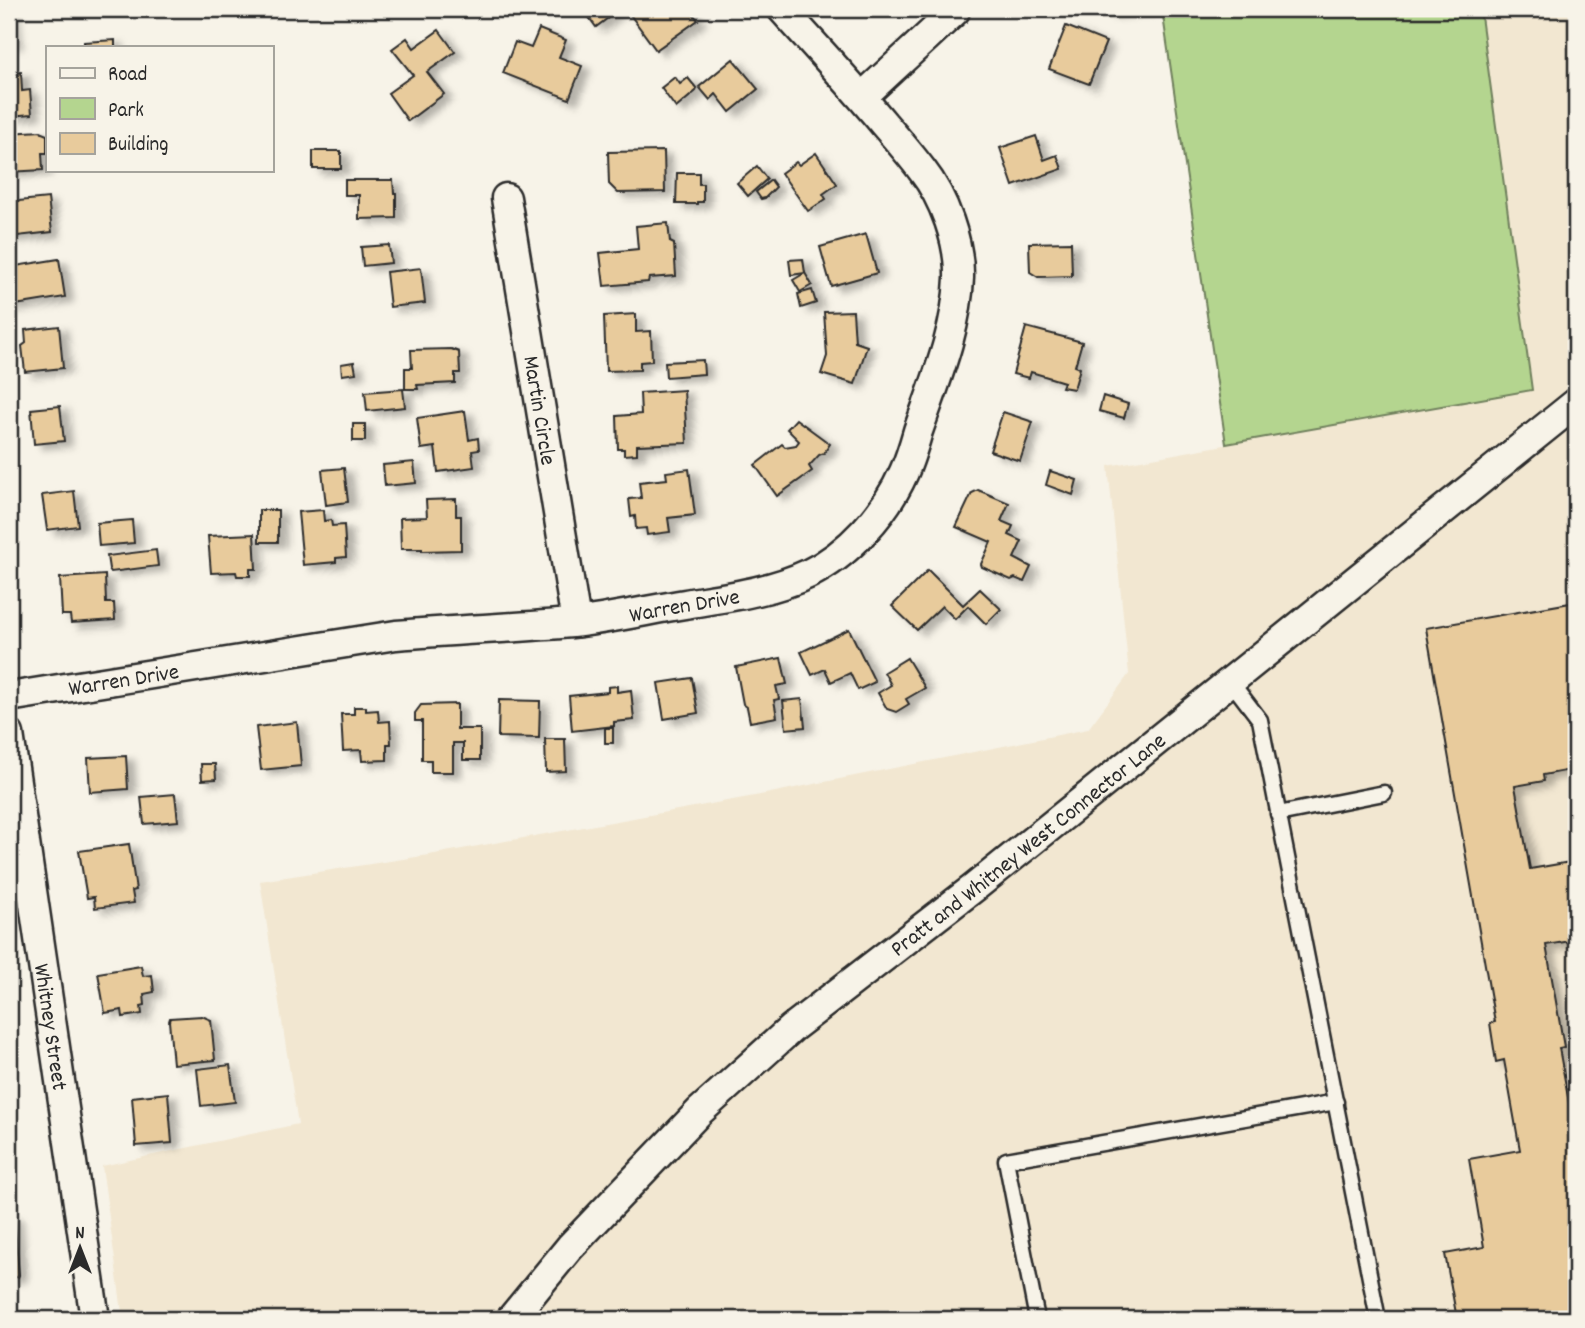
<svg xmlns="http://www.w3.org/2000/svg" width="1585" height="1328" font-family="Dekko,sans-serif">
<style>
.built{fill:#f2e7d1}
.green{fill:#b4d58f;stroke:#70805d;stroke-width:2}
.building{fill:#e8cb9c;stroke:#2b2b2b;stroke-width:2;filter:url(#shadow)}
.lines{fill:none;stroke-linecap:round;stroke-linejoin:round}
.service-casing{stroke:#2b2b2b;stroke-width:19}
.minor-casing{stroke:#2b2b2b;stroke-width:33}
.service{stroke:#f7f3e8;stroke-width:14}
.minor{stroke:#f7f3e8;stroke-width:28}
.labels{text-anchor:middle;stroke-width:5;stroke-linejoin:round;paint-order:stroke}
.street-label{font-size:23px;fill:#2b2b2b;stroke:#f7f3e8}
</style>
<defs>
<filter id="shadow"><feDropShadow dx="8" dy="4.5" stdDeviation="3.5" flood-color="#0004"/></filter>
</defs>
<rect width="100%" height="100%" fill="#f7f3e8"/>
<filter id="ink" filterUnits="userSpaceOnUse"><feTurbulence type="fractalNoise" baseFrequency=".0143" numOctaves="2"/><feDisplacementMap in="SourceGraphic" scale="14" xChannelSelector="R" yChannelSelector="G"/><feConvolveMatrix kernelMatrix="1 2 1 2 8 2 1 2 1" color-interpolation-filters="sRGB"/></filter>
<g filter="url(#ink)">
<polygon class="built" points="1480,9 1576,9 1576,1319 123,1319 102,1166 298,1124 260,881 429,855 760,795 1088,729 1129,674 1108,466 1531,390"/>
<polygon class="green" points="1162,9 1480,9 1532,390 1226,444"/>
<g class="building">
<polygon points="9,9 11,9 14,44 9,44"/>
<polygon points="589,9 620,9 596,27 585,12"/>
<polygon points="626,9 689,9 698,20 656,50"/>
<polygon points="1106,9 1148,9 1106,13"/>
<polygon points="1066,26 1106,42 1089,84 1049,69"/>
<polygon points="539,29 566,40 559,57 582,66 569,99 503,73 515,42 531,48"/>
<polygon points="439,30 455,52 427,72 444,94 408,121 388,93 413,75 392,49 407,38 414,48"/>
<polygon points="115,40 115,47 84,47 84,42"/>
<polygon points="733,59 758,89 730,112 716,94 710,100 699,87"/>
<polygon points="21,72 22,91 30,90 32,114 9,116 9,73"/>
<polygon points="675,77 680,84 688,78 697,89 696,91 676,108 661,88"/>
<polygon points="41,131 42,133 47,135 47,153 42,153 43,170 9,172 9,133"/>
<polygon points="1036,136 1044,160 1057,155 1062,169 1013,186 1000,148"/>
<rect x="313" y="151" width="28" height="18"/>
<polygon points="664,151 665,192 618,193 609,184 608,152"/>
<polygon points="816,153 837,184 823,194 826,199 808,211 781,173 796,162 799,165"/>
<polygon points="757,166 767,179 748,196 737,183"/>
<polygon points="677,173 699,173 699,184 703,184 703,202 697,202 697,204 676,204"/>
<polygon points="345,180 393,180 394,193 396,193 396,218 359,219 359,195 345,195"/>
<polygon points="771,180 776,187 765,198 761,199 756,192"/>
<polygon points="48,198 52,232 9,237 9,202"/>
<polygon points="668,223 670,242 674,244 676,276 649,278 648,282 604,286 600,253 638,249 636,226"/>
<polygon points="866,234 877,273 831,286 820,247"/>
<polygon points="1071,242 1072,276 1038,277 1030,272 1029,243"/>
<polygon points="389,245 391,263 363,266 361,247"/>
<polygon points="59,259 65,297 9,306 9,267"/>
<polygon points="803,259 805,273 791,275 789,260"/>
<polygon points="421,268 425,303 390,307 386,272"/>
<polygon points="805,273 812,285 800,292 793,280"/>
<polygon points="812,290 816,303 801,308 798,294"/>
<polygon points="853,311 855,342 867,346 855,384 821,374 827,356 824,312"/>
<polygon points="636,314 636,332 651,331 652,361 640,362 640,370 606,371 604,316"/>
<polygon points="59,326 63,368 25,372 22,346 26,343 25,330"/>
<polygon points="1026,327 1082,342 1075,366 1080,368 1074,389 1062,387 1064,382 1031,372 1029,378 1013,374"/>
<polygon points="451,349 459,352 460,373 455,373 455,383 417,385 418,389 405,389 405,368 412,368 411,350"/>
<polygon points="703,360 704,374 666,377 665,362"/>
<polygon points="354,362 356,373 342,375 341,364"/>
<polygon points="403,389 405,407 367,411 365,392"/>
<polygon points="684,390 687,443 637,445 637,454 624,455 624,449 618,449 617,416 641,414 640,393"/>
<polygon points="1103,396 1128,404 1124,418 1099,411"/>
<polygon points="60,406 64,441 34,444 31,409"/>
<polygon points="465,411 469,440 478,438 479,450 472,451 474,467 438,472 435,447 421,449 417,418"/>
<polygon points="1003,412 1033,422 1020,461 990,451"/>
<polygon points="796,419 830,444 824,453 819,455 809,466 812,471 777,496 755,465 782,444 785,447 796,445 799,441 787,429"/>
<rect x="353" y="424" width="12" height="17"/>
<polygon points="414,462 416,483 385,486 383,465"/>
<polygon points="344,468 348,502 326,505 322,470"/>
<polygon points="689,469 695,515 668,518 670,532 647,535 646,528 636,529 635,516 631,517 629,499 641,498 639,482 667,479 666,472"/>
<polygon points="1050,471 1077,480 1073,495 1046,485"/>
<polygon points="978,490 1009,503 1001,521 1013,526 1009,535 1022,541 1014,558 1031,567 1024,582 1015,578 1011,580 982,567 981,564 991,542 956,527 972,493"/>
<polygon points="74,491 78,526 47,530 42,495"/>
<polygon points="456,499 456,516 461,516 461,550 422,551 422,549 401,549 400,518 427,517 426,500"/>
<rect x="259" y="510" width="19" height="32"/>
<polygon points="323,510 324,521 331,520 332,526 344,525 346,557 336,558 336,562 303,565 298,512"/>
<polygon points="132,520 134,543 99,546 97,523"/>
<polygon points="254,534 256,569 250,569 250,576 237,576 236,572 211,573 208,536"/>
<polygon points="156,550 158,566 111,572 109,569 107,556"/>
<polygon points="928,570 963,605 980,589 1001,609 986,624 968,606 955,619 942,606 917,630 892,606"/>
<polygon points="105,575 106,603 114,603 115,620 71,623 70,615 62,615 60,578"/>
<polygon points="1576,602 1576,769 1543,775 1544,781 1515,786 1530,869 1576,861 1576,952 1573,953 1571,941 1546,945 1564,1047 1559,1048 1576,1141 1576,1319 1457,1319 1445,1254 1484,1247 1469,1159 1520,1150 1504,1060 1496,1062 1490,1023 1495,1022 1426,628"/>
<polygon points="849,629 875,682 858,690 850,673 831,682 825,669 812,675 801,652"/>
<polygon points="781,658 787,684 776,686 779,699 774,700 777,717 750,722 747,707 743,704 736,667"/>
<polygon points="907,658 925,688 906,699 909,704 896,712 887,709 878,693 891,685 884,672"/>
<polygon points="692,678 698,713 664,719 658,683"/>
<polygon points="617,686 617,692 631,690 634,720 614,722 614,726 572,731 569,696 608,692 608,687"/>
<polygon points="802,699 805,727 786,729 783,701"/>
<polygon points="499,700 540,701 539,738 498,737"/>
<polygon points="457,704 457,729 480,729 480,760 463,760 463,743 453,743 453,772 431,772 431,760 422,760 422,721 415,721 415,713 421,705"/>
<polygon points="354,707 366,707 366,711 378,710 379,722 390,721 391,744 387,744 387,760 362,761 361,750 343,751 341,714 354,714"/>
<polygon points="297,722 301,766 261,770 256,727"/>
<rect x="605" y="728" width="8" height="15"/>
<polygon points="545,739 565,739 566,771 546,772"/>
<polygon points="126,756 128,789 90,792 88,758"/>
<polygon points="201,764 215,764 216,779 202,780"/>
<polygon points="175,794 178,821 144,824 141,797"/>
<polygon points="129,844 136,890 132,891 134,903 95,908 94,897 87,898 79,851"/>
<polygon points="141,966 143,976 152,975 154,992 144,994 145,1005 141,1006 142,1014 123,1017 122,1010 105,1013 98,973"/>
<polygon points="202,1016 211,1020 215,1060 173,1064 169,1021 170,1018"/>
<polygon points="230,1065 235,1102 201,1106 197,1069"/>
<polygon points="168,1093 172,1143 136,1146 132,1097"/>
<polygon points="14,1215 19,1275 18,1277 9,1278 9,1216"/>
</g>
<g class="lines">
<defs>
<g id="service">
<polyline points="1231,682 1260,720 1378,1319"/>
<polyline points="1278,814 1384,793"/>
<polyline points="1037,1319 1006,1160 1336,1102"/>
</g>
<g id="minor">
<polyline points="862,97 955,11"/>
<path id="s1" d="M506,198L576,622"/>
<path id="s2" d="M9,697L396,635C455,630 513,628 572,623C610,619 648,610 685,604C726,597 770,592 808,574C848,555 886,513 904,472C910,459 914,445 918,431C935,382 957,331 959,278C960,242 944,198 922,170C910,154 897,139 884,124C851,84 816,47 782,9"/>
<path id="s3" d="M9,734L95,1319"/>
<path id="s4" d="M511,1319L570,1247L700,1111L792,1028L975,887L1576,403"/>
</g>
</defs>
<use href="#service" class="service-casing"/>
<use href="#minor" class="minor-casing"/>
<use href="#service" class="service"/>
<use href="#minor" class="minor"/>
</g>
</g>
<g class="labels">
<g class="street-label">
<text dy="8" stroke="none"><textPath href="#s1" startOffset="215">Martin Circle</textPath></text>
<text dy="8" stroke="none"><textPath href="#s2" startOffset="682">Warren Drive</textPath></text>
<text dy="8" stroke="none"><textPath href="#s2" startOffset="116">Warren Drive</textPath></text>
<text dy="8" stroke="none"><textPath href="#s4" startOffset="704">Pratt and Whitney West Connector Lane</textPath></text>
<text dy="8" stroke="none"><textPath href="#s3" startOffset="296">Whitney Street</textPath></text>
</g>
</g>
<rect width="1585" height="1328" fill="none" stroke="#f7f3e8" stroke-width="35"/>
<rect x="18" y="18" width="1550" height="1293" fill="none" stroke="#2b2b2b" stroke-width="2.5" filter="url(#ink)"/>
<rect x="46" y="46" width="228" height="126" fill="#f7f3e8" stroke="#a5a39c" stroke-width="2"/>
<rect x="60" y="68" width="35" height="10" fill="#f7f3e8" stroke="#a5a39c" stroke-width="2"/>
<text x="108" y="80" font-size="21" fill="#2b2b2b">Road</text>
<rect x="60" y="98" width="35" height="21" fill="#b4d58f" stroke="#a5a39c" stroke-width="2"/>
<text x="108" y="116" font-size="21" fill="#2b2b2b">Park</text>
<rect x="60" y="133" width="35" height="21" fill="#e8cb9c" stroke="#a5a39c" stroke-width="2"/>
<text x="108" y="150" font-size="21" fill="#2b2b2b">Building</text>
<g transform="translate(80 1248)" stroke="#f7f3e8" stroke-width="5" paint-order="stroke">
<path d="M0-5L12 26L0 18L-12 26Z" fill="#2b2b2b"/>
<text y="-10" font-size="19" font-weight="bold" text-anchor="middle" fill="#2b2b2b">N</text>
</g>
</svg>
